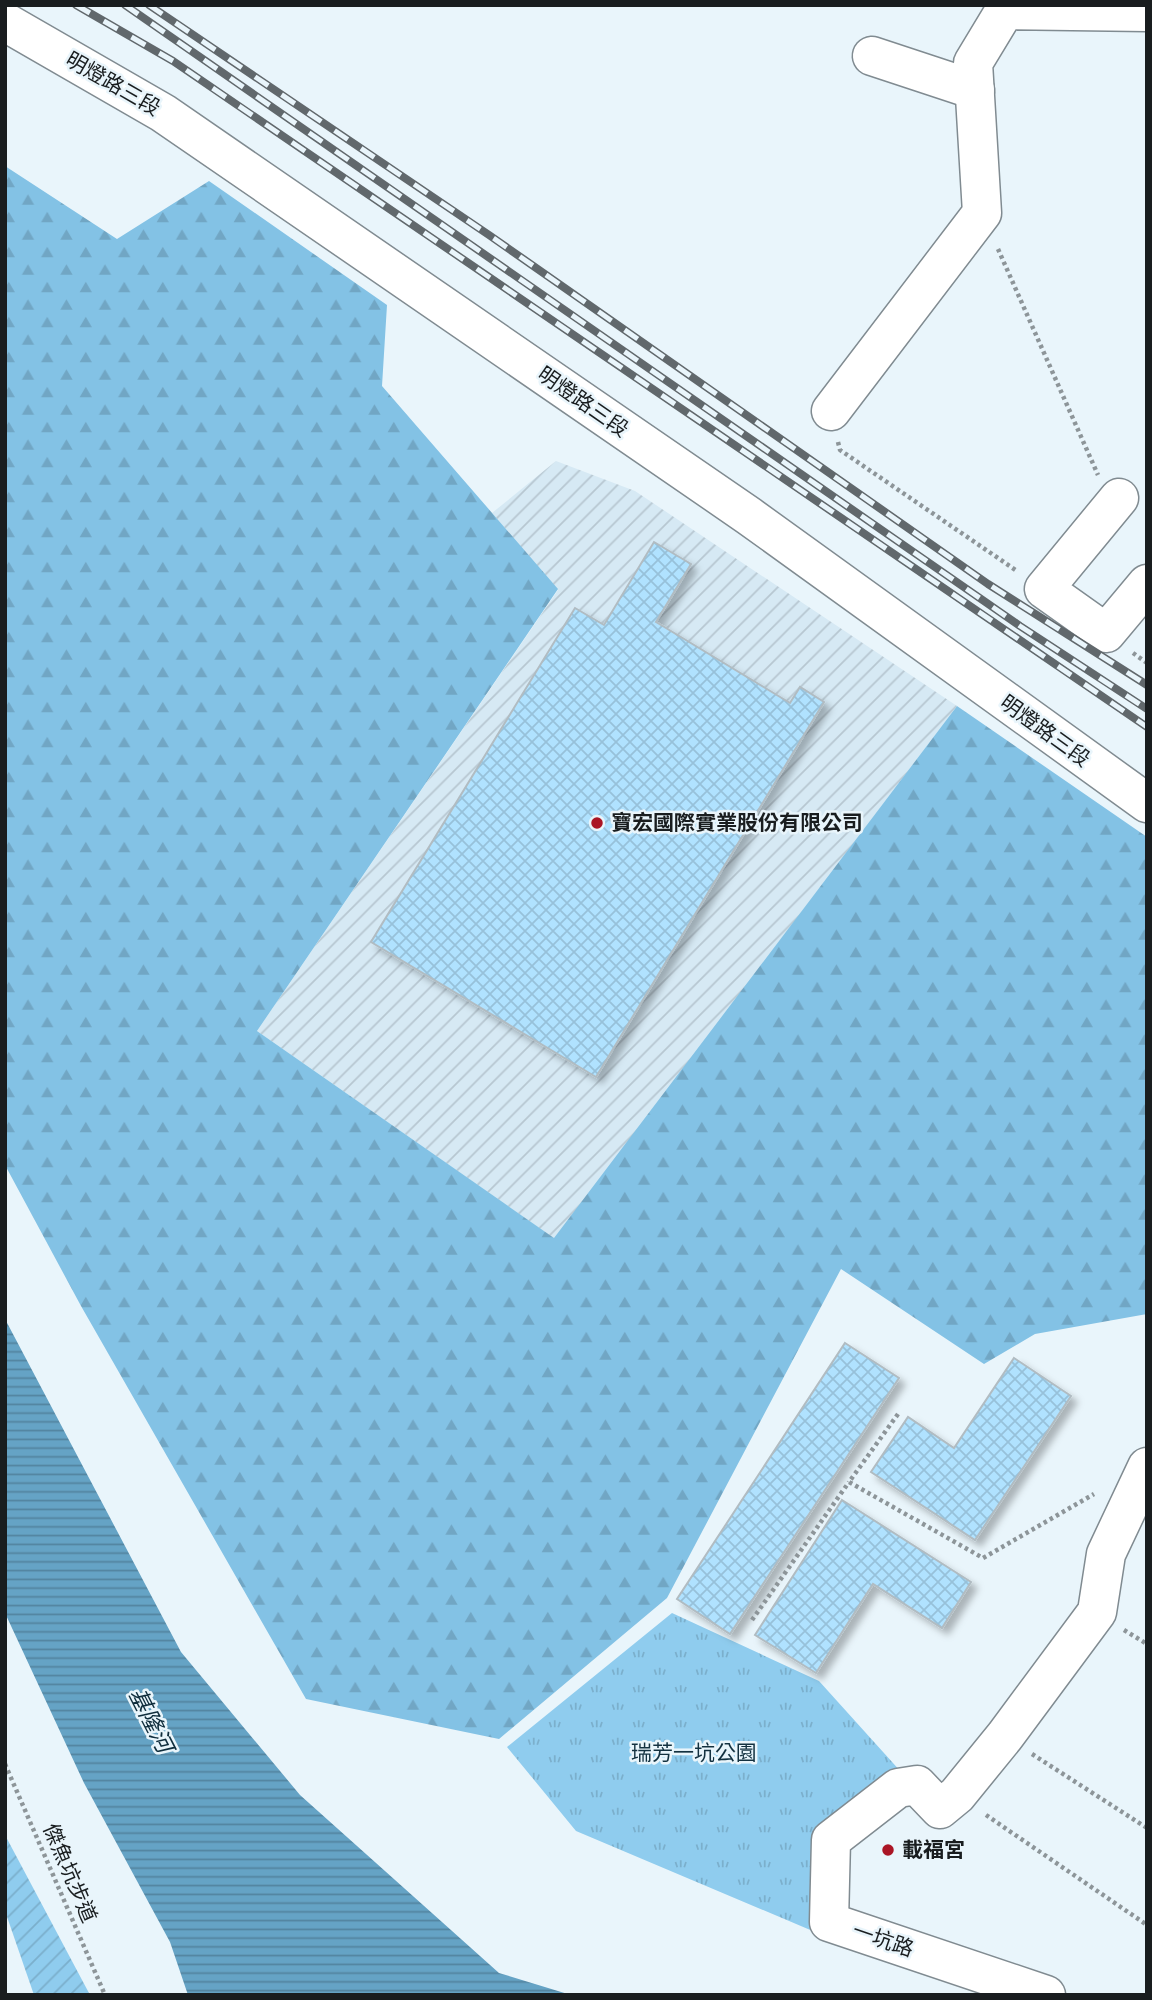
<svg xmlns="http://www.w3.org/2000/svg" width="1152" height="2000" font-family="'Source Sans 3','Noto Sans TC',sans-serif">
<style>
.industrial{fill:url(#industrial-furrows)}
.forest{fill:url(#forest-firs)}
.park{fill:url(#park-tufts)}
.garden{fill:url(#garden-furrows)}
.water{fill:url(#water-rules)}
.building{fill:url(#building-cross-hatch);stroke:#b1bcc2;stroke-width:2;filter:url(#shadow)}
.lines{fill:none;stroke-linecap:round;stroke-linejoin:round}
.minor-casing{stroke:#808b91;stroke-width:41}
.path{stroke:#8d9599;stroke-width:4.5;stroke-dasharray:3.5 3.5;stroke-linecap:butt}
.minor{stroke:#fff;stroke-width:38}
.rail-casing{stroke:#61686c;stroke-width:8}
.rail{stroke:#e9f5fb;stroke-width:5;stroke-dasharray:16;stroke-linecap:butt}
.poi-dot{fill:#aa1525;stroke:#e9f5fb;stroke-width:2.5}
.labels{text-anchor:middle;stroke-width:5;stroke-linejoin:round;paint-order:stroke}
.street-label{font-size:21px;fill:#191d1f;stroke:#e9f5fb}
.poi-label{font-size:21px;font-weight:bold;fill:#191d1f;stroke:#e9f5fb;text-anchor:start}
.park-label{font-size:21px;fill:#133140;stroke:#e9f5fb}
.water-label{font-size:23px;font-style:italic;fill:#0f2d3c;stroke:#e9f5fb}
</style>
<defs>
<pattern id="industrial-furrows" width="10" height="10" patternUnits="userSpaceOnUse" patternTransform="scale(1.75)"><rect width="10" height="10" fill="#d6e9f4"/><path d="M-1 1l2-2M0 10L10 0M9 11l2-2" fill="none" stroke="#b7c7d1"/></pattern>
<pattern id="forest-firs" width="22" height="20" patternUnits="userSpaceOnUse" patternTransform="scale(1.75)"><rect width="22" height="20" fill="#83c2e5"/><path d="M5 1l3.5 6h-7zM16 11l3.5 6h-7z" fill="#71a6c4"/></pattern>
<pattern id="park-tufts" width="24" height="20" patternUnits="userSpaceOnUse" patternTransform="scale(1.75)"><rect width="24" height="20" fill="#8fccee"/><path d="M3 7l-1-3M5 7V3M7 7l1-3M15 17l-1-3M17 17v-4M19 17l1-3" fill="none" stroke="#7bafcc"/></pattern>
<pattern id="garden-furrows" width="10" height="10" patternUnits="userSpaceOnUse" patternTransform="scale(1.75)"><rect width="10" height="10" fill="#8fccee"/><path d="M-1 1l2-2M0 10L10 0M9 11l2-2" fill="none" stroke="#7bafcc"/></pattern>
<pattern id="water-rules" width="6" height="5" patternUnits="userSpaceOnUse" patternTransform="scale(1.75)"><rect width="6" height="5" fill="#65a3c5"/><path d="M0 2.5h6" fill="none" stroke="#52849f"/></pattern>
<pattern id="building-cross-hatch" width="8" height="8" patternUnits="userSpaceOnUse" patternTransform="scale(1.75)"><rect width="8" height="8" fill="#b0e2ff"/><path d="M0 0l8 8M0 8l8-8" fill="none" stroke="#97c1da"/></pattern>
<filter id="shadow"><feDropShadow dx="6" dy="6" stdDeviation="3.5" flood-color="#0004"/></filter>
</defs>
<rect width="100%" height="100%" fill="#e9f5fb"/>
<polygon class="industrial" points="556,461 635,491 957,706 555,1239 257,1031 558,590 492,513"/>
<polygon class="forest" points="5,166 117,239 209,181 387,305 382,386 558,589 257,1031 554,1238 957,706 1147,837 1147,1314 1035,1334 984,1364 841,1269 667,1598 499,1739 306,1699 81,1306 5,1165"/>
<polygon class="park" points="672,1613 819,1681 902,1773 818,1829 815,1932 576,1831 507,1747"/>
<polygon class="garden" points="5,1835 90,1995 34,1995 5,1911"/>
<polygon class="water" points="5,1319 181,1652 300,1795 499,1973 571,1995 188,1995 170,1942 84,1783 5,1613"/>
<g class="building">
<polygon points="654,542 691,564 656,622 790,703 800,687 824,702 596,1077 371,942 575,608 604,625"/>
<polygon points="845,1343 899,1378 730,1634 677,1599"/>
<polygon points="1014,1358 1071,1396 975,1540 871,1472 908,1417 954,1448"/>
<polygon points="842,1500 971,1582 942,1628 873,1584 816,1673 755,1635"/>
</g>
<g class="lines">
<defs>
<g id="minor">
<polyline points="5,22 163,113 749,516 1147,803"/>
<polyline points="872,56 975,90"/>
<polyline points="831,411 982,213 973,63 1005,10 1147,12"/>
<polyline points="1119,498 1044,589 1106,633 1147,584"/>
<polyline points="1046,1995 829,1922 831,1840 898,1788 917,1785 940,1809 957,1795 1005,1736 1097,1612 1106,1554 1147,1467"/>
</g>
</defs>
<use href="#minor" class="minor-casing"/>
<g class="path">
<polyline points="998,249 1098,475"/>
<polyline points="838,442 840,450 1017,571"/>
<polyline points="1133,653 1147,663"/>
<polyline points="898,1414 849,1482 983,1558 1094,1494"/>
<polyline points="752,1620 849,1482"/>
<polyline points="1124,1630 1147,1644"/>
<polyline points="1032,1754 1147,1828"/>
<polyline points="5,1764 105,1995"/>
<polyline points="986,1815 1147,1925"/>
</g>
<use href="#minor" class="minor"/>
<defs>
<g id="rail">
<polyline points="76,5 173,61 1147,727"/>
<polyline points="125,5 1020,626 1147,709"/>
<polyline points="149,5 489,235 988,584 1147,685"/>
</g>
</defs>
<use href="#rail" class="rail-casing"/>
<use href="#rail" class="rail"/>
</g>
<g class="poi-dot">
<circle cx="597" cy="823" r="7"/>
<circle cx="888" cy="1850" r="7"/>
</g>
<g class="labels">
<g class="street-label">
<text transform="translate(113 84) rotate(30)" y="7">明燈路三段</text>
<text transform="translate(583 402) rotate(35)" y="7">明燈路三段</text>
<text transform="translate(1045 731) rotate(36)" y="7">明燈路三段</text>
<text transform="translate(70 1873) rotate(67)" y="7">傑魚坑步道</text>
<text transform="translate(883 1940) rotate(19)" y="7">一坑路</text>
</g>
<g class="poi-label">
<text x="611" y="830">寶宏國際實業股份有限公司</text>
<text x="902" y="1857">載福宮</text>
</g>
<g class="park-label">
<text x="694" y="1760">瑞芳一坑公園</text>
</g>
<g class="water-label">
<text transform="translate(151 1720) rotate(63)" y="8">基隆河</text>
</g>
</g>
<rect width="1152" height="2000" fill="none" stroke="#191d1f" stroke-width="14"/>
</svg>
